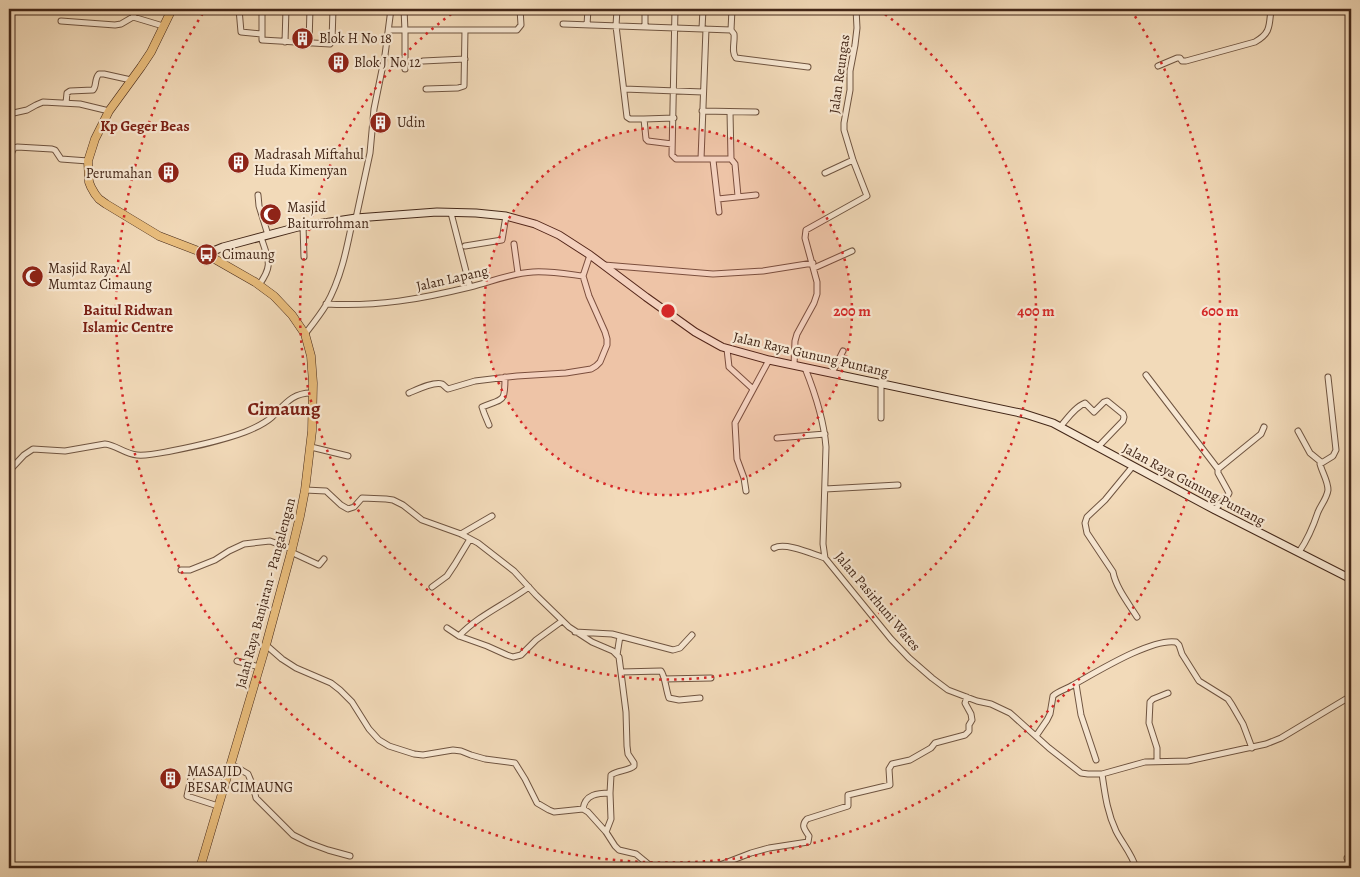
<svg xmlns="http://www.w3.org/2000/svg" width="1360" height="877" font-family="Alegreya,serif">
<rect width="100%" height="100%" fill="#f2dab9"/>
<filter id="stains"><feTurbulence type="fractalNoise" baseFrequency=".004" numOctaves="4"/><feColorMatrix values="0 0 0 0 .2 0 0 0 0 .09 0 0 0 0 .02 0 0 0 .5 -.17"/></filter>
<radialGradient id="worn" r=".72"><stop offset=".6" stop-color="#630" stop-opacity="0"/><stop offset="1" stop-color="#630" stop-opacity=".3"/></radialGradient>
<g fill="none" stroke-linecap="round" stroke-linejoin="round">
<defs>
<path id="street" d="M239 9 241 32 261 34
M262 9V40L330 44 332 41 333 9
M404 9 405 31V69
M434 9V10
M617 9 616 26 627 117 630 119H644L646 139 648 141 672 144
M675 9 672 155 676 159H731L730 112
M732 9 731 30 734 34C735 42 731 52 736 58L808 67
M133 17 136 9
M61 21 115 25 121 24 133 17 163 26
M563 24 731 30
M587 25 588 9
M645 27V9
M702 29 703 9
M389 30H517L521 25 520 9
M285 42 286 9
M309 43 310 9
M423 61 465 59
M1158 66 1177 58H1180L1182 61H1186L1255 42C1271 33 1269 26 1271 9
M426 89 458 88 464 86 465 30
M624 89 703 92
M66 103 67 93 70 91 93 90C97 86 94 79 99 74H104L131 80
M702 111 756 112
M9 114 27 110 36 105 43 102 80 104 109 111
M644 119 674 118
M12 152 14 148 17 147 52 149 55 150 61 159 88 161
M701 159 706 29
M731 159 735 164 738 196
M713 160 719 212
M825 173 853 160
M258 195 259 206 268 235
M718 199 756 195
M451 213 470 287
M356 218 370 153 374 109 385 55 391 9
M303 226 304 257
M514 244 518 273
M465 246 502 240 506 216
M604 265 713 274 763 271 813 263
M814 268 852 251
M259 285C274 264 268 260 261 237
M326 304C377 307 421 299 470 287 491 282 511 273 533 272 550 271 567 274 583 276
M305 334C312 325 320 315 326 305 341 279 347 248 353 218
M727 349 729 367 753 389
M794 365 795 341 797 334 814 303 817 294V282L805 238 806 230 867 196 853 160 844 130V123L850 90V71L855 45 857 28 856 9
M805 368C815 393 824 420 826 447L823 544 825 558 891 639 909 658 932 678 948 690 977 701 991 704 1010 713 1049 748 1081 773 1088 774H1102L1145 762 1188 761 1266 744 1281 738 1351 696
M832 373 843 351
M1146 375 1218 469
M881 383V418
M409 393C416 390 434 381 442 384 444 385 446 388 448 389L475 381 517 376 566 373 591 369 596 366 600 362 607 345V339L605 332 589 296 583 276 590 255
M489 425 484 413 482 407C504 398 505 403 505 377
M1060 427C1067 419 1075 407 1085 403L1094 412 1104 402 1107 401 1123 414 1124 417 1123 421 1098 447
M1298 431 1310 453 1321 462
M777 438 825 434
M311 447 348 456
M1133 466 1105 500 1087 517 1085 523 1087 533 1113 572C1116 588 1129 604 1137 617
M9 471 24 455 33 449 65 451 105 444C116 445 125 454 137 455 148 456 160 453 171 451 196 446 221 441 245 432 255 428 264 424 272 417 285 404 293 392 313 393
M825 489 898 485
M305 490 326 491 341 505 348 509 354 507 362 498 386 499 393 500 403 505 422 520 461 534 478 543 514 571 536 595 569 627 592 642 613 651 619 657 626 712 627 746 628 754 634 763V766C629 771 618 770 611 775L610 793C598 793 585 794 583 809
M746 491 744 478 737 459 735 423 769 360
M1215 510C1219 503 1226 500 1229 493L1218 473V469L1261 434 1264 427
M461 534 492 516
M774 548C786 542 812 554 825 558
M291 552 319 565 324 559
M1299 552C1308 539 1313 527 1318 512 1321 505 1327 498 1328 490 1328 481 1322 472 1320 464L1333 456 1336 450 1328 377
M181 570H190L215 560 229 551 244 544 270 541 292 549
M432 587 447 576 455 564 470 539
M447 628 459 636 487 646 507 655 513 657 521 655 536 640 562 621
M575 632 612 634 673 650 680 648 692 635
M459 636C479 615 506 604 529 587
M266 645 282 659 296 668 331 683 340 690 352 702 369 729 379 740 389 746 414 754 423 755 453 750 461 751 471 755 485 759 515 763 525 779 537 803 549 810 554 812 583 809 588 812 606 832 615 846 619 850 636 854 653 868
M617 655 620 636
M237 661 259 667
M621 672 661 671C665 676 666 690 669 698L679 700 700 698
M664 679 711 678
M1076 684 1081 715 1096 760
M1036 736 1047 720 1050 714 1053 696C1058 691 1067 689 1073 685 1095 673 1151 638 1176 642L1179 645 1182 654 1199 681 1228 699 1232 705 1243 724 1252 748
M1157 761V748L1149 723 1150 702 1153 699 1168 693
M231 764 248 774 253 786 256 798 293 835 309 843 328 850 350 856
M1102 774C1105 794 1107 812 1116 831 1122 843 1132 854 1136 868
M191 778 187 796 218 806
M606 832 611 819 610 793
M1347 858H1351
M712 868 751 853 769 848 808 842 809 836C804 829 801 825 807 819L848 806V795L890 785 889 769 892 764 910 760 931 748 935 743 965 735 969 731V725L972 720 971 714 965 703 967 697"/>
<path id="secondary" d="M206 254 223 247 298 227 356 218 437 212 476 213 506 216 535 224 559 235 590 255 646 297 695 332 722 347 769 360 1025 414 1053 423 1215 510 1351 579"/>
<path id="primary" d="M172 9 151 52 141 67 109 111 95 139 88 161 89 182 91 187 95 194 99 199 106 204 159 236 206 254 255 282 274 296 292 315 305 334 311 356 313 383 312 431 305 490 300 516 292 549 266 645 200 868"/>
</defs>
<use href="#street" stroke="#6f5440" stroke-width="7"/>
<use href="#secondary" stroke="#432718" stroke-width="9"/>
<use href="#primary" stroke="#432718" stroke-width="9"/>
<use href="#street" stroke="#f7e7d2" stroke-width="5"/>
<use href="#secondary" stroke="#f7e7d2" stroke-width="7"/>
<use href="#primary" stroke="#e9bd7c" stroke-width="8"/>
</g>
<circle cx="668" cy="311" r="184" fill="#d62828" fill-opacity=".12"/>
<g fill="none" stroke="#d62828" stroke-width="2.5" stroke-dasharray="2.5 5">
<circle cx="668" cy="311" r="184"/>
<path d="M879 10A368 368 0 1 1 457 10"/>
<path d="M1131 10A552 552 0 1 1 205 10"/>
</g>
<defs>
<symbol id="building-disc" viewBox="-11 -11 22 22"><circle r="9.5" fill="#8f2418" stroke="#f7e7d2"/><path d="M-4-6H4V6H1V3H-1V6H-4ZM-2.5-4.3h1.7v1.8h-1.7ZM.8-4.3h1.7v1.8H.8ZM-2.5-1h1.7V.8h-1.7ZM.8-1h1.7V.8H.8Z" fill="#fff"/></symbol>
<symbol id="mosque-disc" viewBox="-11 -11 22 22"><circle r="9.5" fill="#8f2418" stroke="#f7e7d2"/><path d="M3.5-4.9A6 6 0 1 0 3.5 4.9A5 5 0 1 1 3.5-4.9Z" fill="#fff"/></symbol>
<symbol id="bus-disc" viewBox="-11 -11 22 22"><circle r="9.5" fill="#8f2418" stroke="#f7e7d2"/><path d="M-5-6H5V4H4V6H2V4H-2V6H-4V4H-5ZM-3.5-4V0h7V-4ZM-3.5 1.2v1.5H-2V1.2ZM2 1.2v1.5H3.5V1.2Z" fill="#fff"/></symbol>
</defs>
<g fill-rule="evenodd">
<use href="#building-disc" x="290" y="26" width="25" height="25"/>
<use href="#building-disc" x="326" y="50" width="25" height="25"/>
<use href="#building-disc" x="368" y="110" width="25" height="25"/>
<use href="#building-disc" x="226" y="150" width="25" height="25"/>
<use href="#building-disc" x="156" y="160" width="25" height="25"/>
<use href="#mosque-disc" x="258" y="202" width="25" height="25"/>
<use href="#bus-disc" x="194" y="242" width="25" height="25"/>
<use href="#mosque-disc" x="20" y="264" width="25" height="25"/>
<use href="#building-disc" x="158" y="766" width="25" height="25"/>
</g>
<g text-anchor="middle" stroke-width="4.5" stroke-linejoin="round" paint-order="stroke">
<g font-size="14" fill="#432718" stroke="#f7e7d2" text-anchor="start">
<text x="319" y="43">Blok H No 18</text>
<text x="354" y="67">Blok J No 12</text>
<text x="397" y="127">Udin</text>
<text x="254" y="159">Madrasah Miftahul<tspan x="254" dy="16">Huda Kimenyan</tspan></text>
<text x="152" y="178" text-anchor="end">Perumahan</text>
<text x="287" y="212">Masjid<tspan x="287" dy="16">Baiturrohman</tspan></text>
<text x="222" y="259">Cimaung</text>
<text x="48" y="273">Masjid Raya Al<tspan x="48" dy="16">Mumtaz Cimaung</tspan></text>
<text x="187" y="776">MASAJID<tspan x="187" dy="16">BESAR CIMAUNG</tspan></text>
</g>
<g font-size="14" fill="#432718" stroke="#f7e7d2">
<text transform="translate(839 74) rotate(-82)" y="5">Jalan Reungas</text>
<text transform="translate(452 278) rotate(-13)" y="5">Jalan Lapang</text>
<text transform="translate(811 354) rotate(13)" y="5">Jalan Raya Gunung Puntang</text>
<text transform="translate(1194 484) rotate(28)" y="5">Jalan Raya Gunung Puntang</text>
<text transform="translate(265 593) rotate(-75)" y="5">Jalan Raya Banjaran - Pangalengan</text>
<text transform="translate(878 601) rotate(50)" y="5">Jalan Pasirhuni Wates</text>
</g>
<g font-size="15" font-weight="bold" fill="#7a1f14" stroke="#f7e7d2">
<text x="145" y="131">Kp Geger Beas</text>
<text x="128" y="315">Baitul Ridwan<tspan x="128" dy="17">Islamic Centre</tspan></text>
</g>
<g font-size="19" font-weight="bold" fill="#7a1f14" stroke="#f7e7d2">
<text x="284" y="415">Cimaung</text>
</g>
</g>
<circle cx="668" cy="311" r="8" fill="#d62828" stroke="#f7e7d2" stroke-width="2.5"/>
<g font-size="15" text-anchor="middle" font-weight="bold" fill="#d62828" stroke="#f7e7d2" stroke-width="4.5" stroke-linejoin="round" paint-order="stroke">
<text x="852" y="316">200 m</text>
<text x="1036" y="316">400 m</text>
<text x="1220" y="316">600 m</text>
</g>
<rect width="1360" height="877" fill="none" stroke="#f2dab9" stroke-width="30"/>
<rect x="10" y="10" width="1340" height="857" fill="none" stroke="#432718" stroke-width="2.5"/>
<rect x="15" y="15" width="1330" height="847" fill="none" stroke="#432718"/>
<rect width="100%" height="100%" filter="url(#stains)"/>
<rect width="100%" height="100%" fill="url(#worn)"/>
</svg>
